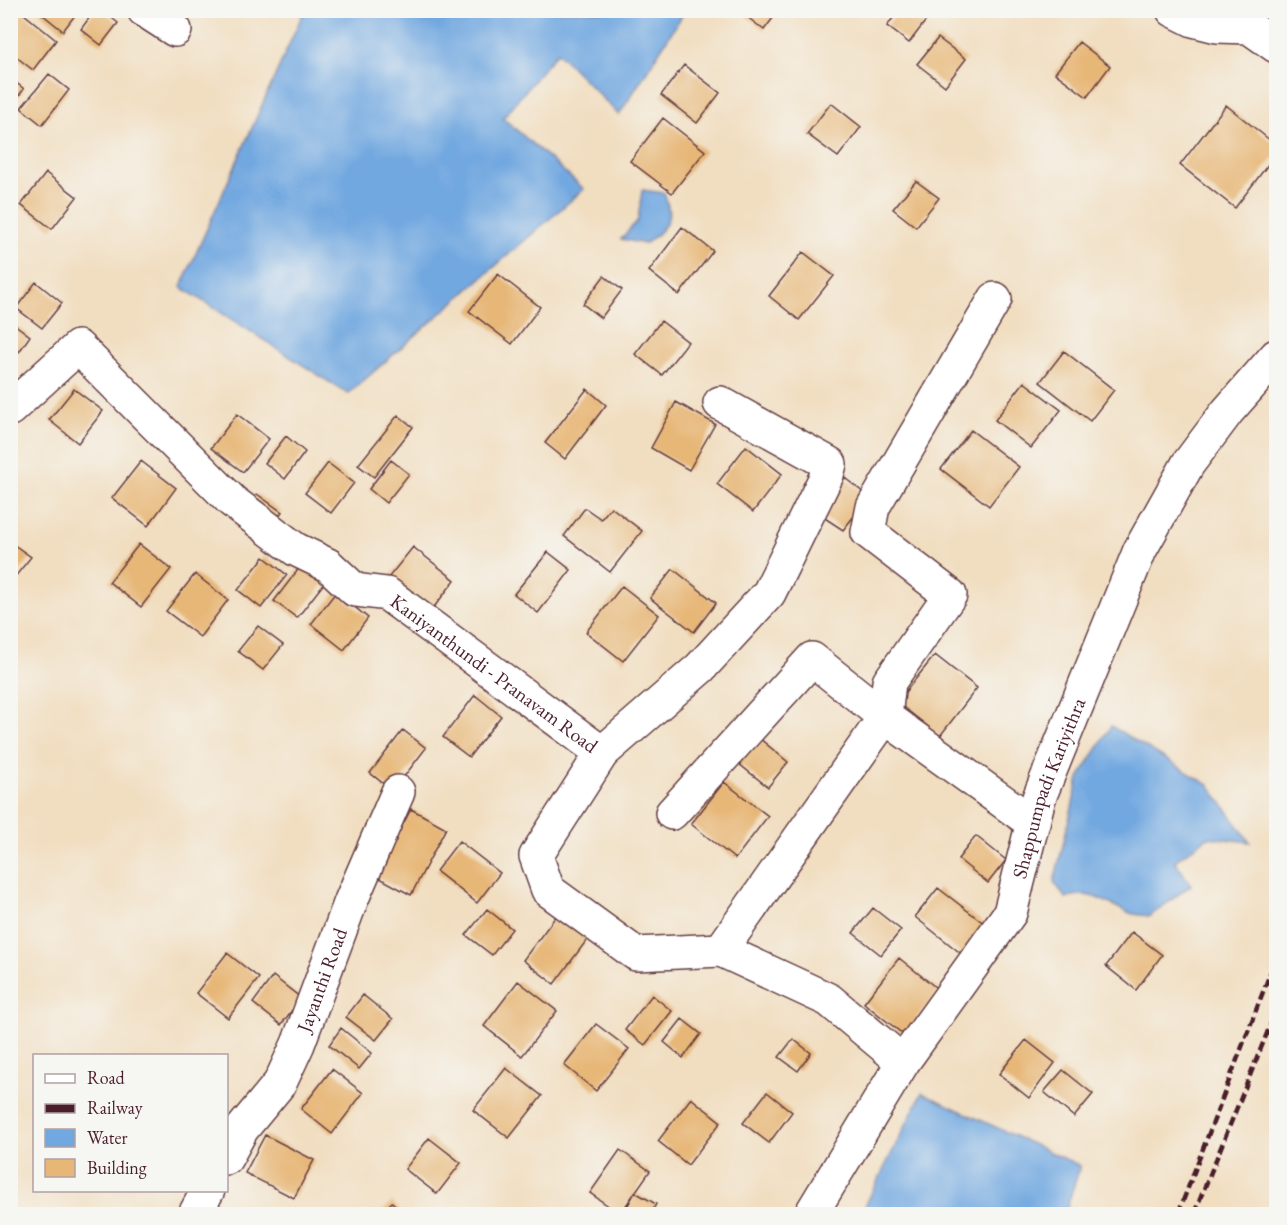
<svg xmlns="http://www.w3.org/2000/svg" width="1287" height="1225" font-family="'EB Garamond',serif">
<rect width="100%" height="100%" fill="#f6f6f2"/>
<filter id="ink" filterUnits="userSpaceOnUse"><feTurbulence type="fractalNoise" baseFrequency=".0167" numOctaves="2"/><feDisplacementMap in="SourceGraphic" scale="12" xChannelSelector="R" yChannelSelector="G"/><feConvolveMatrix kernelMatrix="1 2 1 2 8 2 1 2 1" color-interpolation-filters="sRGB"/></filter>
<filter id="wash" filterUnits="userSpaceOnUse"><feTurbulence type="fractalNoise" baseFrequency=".008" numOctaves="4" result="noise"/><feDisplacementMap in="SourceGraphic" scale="24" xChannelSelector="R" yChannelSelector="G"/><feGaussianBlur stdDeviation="1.35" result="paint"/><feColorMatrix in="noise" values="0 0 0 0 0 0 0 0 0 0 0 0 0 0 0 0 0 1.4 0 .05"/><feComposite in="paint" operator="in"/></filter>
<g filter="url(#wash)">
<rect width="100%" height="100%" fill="#f1dec1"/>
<path fill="#72a8e0" stroke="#5e6486" stroke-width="1.5" d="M304 11H685L619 115 557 52 503 118 584 189 348 394 181 287Z
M642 190 664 193C675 221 666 227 645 244L621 239 638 220Z
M1111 726 1209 785 1250 842 1208 837 1175 861 1191 885 1150 916C1144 915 1136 915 1130 913 1108 905 1091 888 1066 898L1054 882 1079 778Z
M922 1093 1080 1166 1065 1214H861Z"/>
<g id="blocks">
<path fill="#e7b778" d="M10 10H19L56 40 33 70 10 52Z
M37 10H79L63 31Z
M95 10H102L118 23 101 45 81 29Z
M751 10H779L764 30 746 16Z
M899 10H934L909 43 887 26Z
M938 38 966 59 945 86 917 64Z
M1079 42 1110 66 1087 97 1055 73Z
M684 65 720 93 697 123 661 95Z
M49 74 69 90 42 125 21 108Z
M10 78 24 89 10 107Z
M831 103 861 127 838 157 807 134Z
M1226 105 1276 145V154L1235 208 1180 165Z
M663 118 705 151 672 193 630 161Z
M46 173 77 197 52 229 21 205Z
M916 181 939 198 916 227 893 209Z
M682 227 713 251 679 295 649 271Z
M803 252 834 276 799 320 769 296Z
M498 274 540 307 512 344 469 311Z
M604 276 622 290 601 318 583 304Z
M36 282 62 303 42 328 16 308Z
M10 321 30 336 19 352 10 346Z
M661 321 688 342 662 375 635 354Z
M1064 351 1114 390 1090 421 1040 382Z
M1024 382 1061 410 1031 448 995 420Z
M74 389 103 411 78 443 49 420Z
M587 389 606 405 565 459 545 443Z
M676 402 715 424 689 470 651 448Z
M237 414 269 439 243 472 211 448Z
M398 415 413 427 374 477 358 465Z
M971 430 1019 467 989 506 941 469Z
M286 436 305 452 285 479 265 463Z
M746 446 782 474 753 512 717 484Z
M391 460 409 474 386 503 369 489Z
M141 461 176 488 148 526 112 498Z
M328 463 354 483 331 513 305 493Z
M841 475 869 497 843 530 817 513Z
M257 494 282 512 273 523 249 505Z
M611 507 642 531 610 572 564 536 585 508 601 519Z
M10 542 31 557 10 583Z
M139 544 171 569 141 607 109 582Z
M413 547 455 580 431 611 388 578Z
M548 552 571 570 538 613 514 594Z
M264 557 287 575 261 608 238 590Z
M306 559 329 577 297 618 274 601Z
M673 569 716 603 694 632 650 598Z
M195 574 228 600 200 637 166 611Z
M622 586 659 615 623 661 586 632Z
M336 592 368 618 344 650 311 624Z
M258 626 283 645 263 670 238 651Z
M935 655 977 688 940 736 897 702Z
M475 695 501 716 469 757 443 737Z
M403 730 426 748 393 791 370 773Z
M754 734 788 762 768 787 734 760Z
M724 782 768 816 735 859 691 824Z
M411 809 446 828 411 895 376 876Z
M976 836 1006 860 988 883 958 859Z
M459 841 500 873 477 903 436 871Z
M938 888 986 925 963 955 915 917Z
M873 908 901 930 881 955 853 933Z
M487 909 512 929 492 955 466 935Z
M559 912 590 936 554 984 523 960Z
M1132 932 1162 955 1136 990 1106 966Z
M227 953 259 978 228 1018 196 993Z
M899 958 939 990 904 1035 864 1003Z
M273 976 301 998 281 1025 253 1003Z
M518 981 557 1011 522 1056 484 1026Z
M363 995 393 1019 376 1040 346 1017Z
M652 995 672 1011 645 1045 625 1030Z
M682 1019 701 1034 683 1058 664 1042Z
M596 1024 629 1049 596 1091 564 1065Z
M341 1028 372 1053 359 1069 329 1045Z
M793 1039 811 1053 798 1071 779 1057Z
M1026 1040 1055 1063 1029 1098 999 1074Z
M506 1068 542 1096 509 1138 473 1110Z
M332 1069 363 1093 332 1134 301 1109Z
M1063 1070 1093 1094 1074 1117 1044 1092Z
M767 1092 792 1112 769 1143 743 1123Z
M691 1098 721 1122 688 1165 658 1141Z
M265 1135 314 1160 294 1198 245 1173Z
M429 1138 461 1163 437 1194 405 1169Z
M620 1150 650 1171 620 1214 590 1193Z
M635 1192 656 1204 651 1214H630L625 1211Z
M392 1202 404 1214H379Z"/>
</g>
</g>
<g filter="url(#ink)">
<use href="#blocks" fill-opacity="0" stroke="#633c42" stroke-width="1.5"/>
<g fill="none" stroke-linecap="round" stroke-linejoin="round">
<defs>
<g id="minor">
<path d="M144 10 175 30"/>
<path d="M1173 10 1193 20 1217 26 1249 27 1276 46"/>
<path d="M995 299 873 507 868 532 950 595 889 682 885 717 1033 823"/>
<path id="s1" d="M10 409 78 347 232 501 295 549 328 565 355 590 387 594 602 753 536 856 548 890 636 954 721 950 829 1000 903 1062"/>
<path d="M602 753 700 668 769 593 827 475 830 464 720 403"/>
<path d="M672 813 812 659 885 717 721 950"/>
<path id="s2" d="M226 1158 242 1129 280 1083 298 1044 351 901 398 792"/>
<path d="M195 1214 208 1190"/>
<path id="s3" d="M811 1214 903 1062 1010 913 1039 798 1140 550 1188 464 1227 412 1276 356"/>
</g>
</defs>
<use href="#minor" stroke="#633c42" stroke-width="36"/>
<use href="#minor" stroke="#fff" stroke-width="33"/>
<path stroke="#4a1f2b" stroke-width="4.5" stroke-dasharray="9 4.5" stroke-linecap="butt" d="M1178 1214 1276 958
M1194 1214 1276 1011"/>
</g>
</g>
<g text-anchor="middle" stroke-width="4.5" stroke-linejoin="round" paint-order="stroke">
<g font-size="20" fill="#4a1f2b" stroke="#f6f6f2">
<text dy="7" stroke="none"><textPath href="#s1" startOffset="628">Kaniyanthundi - Pranavam Road</textPath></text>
<text dy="7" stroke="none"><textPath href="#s3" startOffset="492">Shappumpadi Kariyithra</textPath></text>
<text dy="7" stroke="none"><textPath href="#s2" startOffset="204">Jayanthi Road</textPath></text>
</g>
</g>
<rect width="1287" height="1225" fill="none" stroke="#f6f6f2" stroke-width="36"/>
<rect x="33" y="1054" width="195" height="138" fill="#f6f6f2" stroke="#b1a0a2" stroke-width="1.5"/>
<rect x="45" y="1074" width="30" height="9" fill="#ffffff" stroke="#b1a0a2" stroke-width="1.5"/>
<text x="87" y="1084" font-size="18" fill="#4a1f2b">Road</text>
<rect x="45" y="1104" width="30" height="9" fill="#4a1f2b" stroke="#b1a0a2" stroke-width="1.5"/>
<text x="87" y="1114" font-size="18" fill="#4a1f2b">Railway</text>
<rect x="45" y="1129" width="30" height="18" fill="#72a8e0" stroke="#b1a0a2" stroke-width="1.5"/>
<text x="87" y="1144" font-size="18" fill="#4a1f2b">Water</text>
<rect x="45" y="1159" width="30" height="18" fill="#e7b778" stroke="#b1a0a2" stroke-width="1.5"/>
<text x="87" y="1174" font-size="18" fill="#4a1f2b">Building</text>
</svg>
